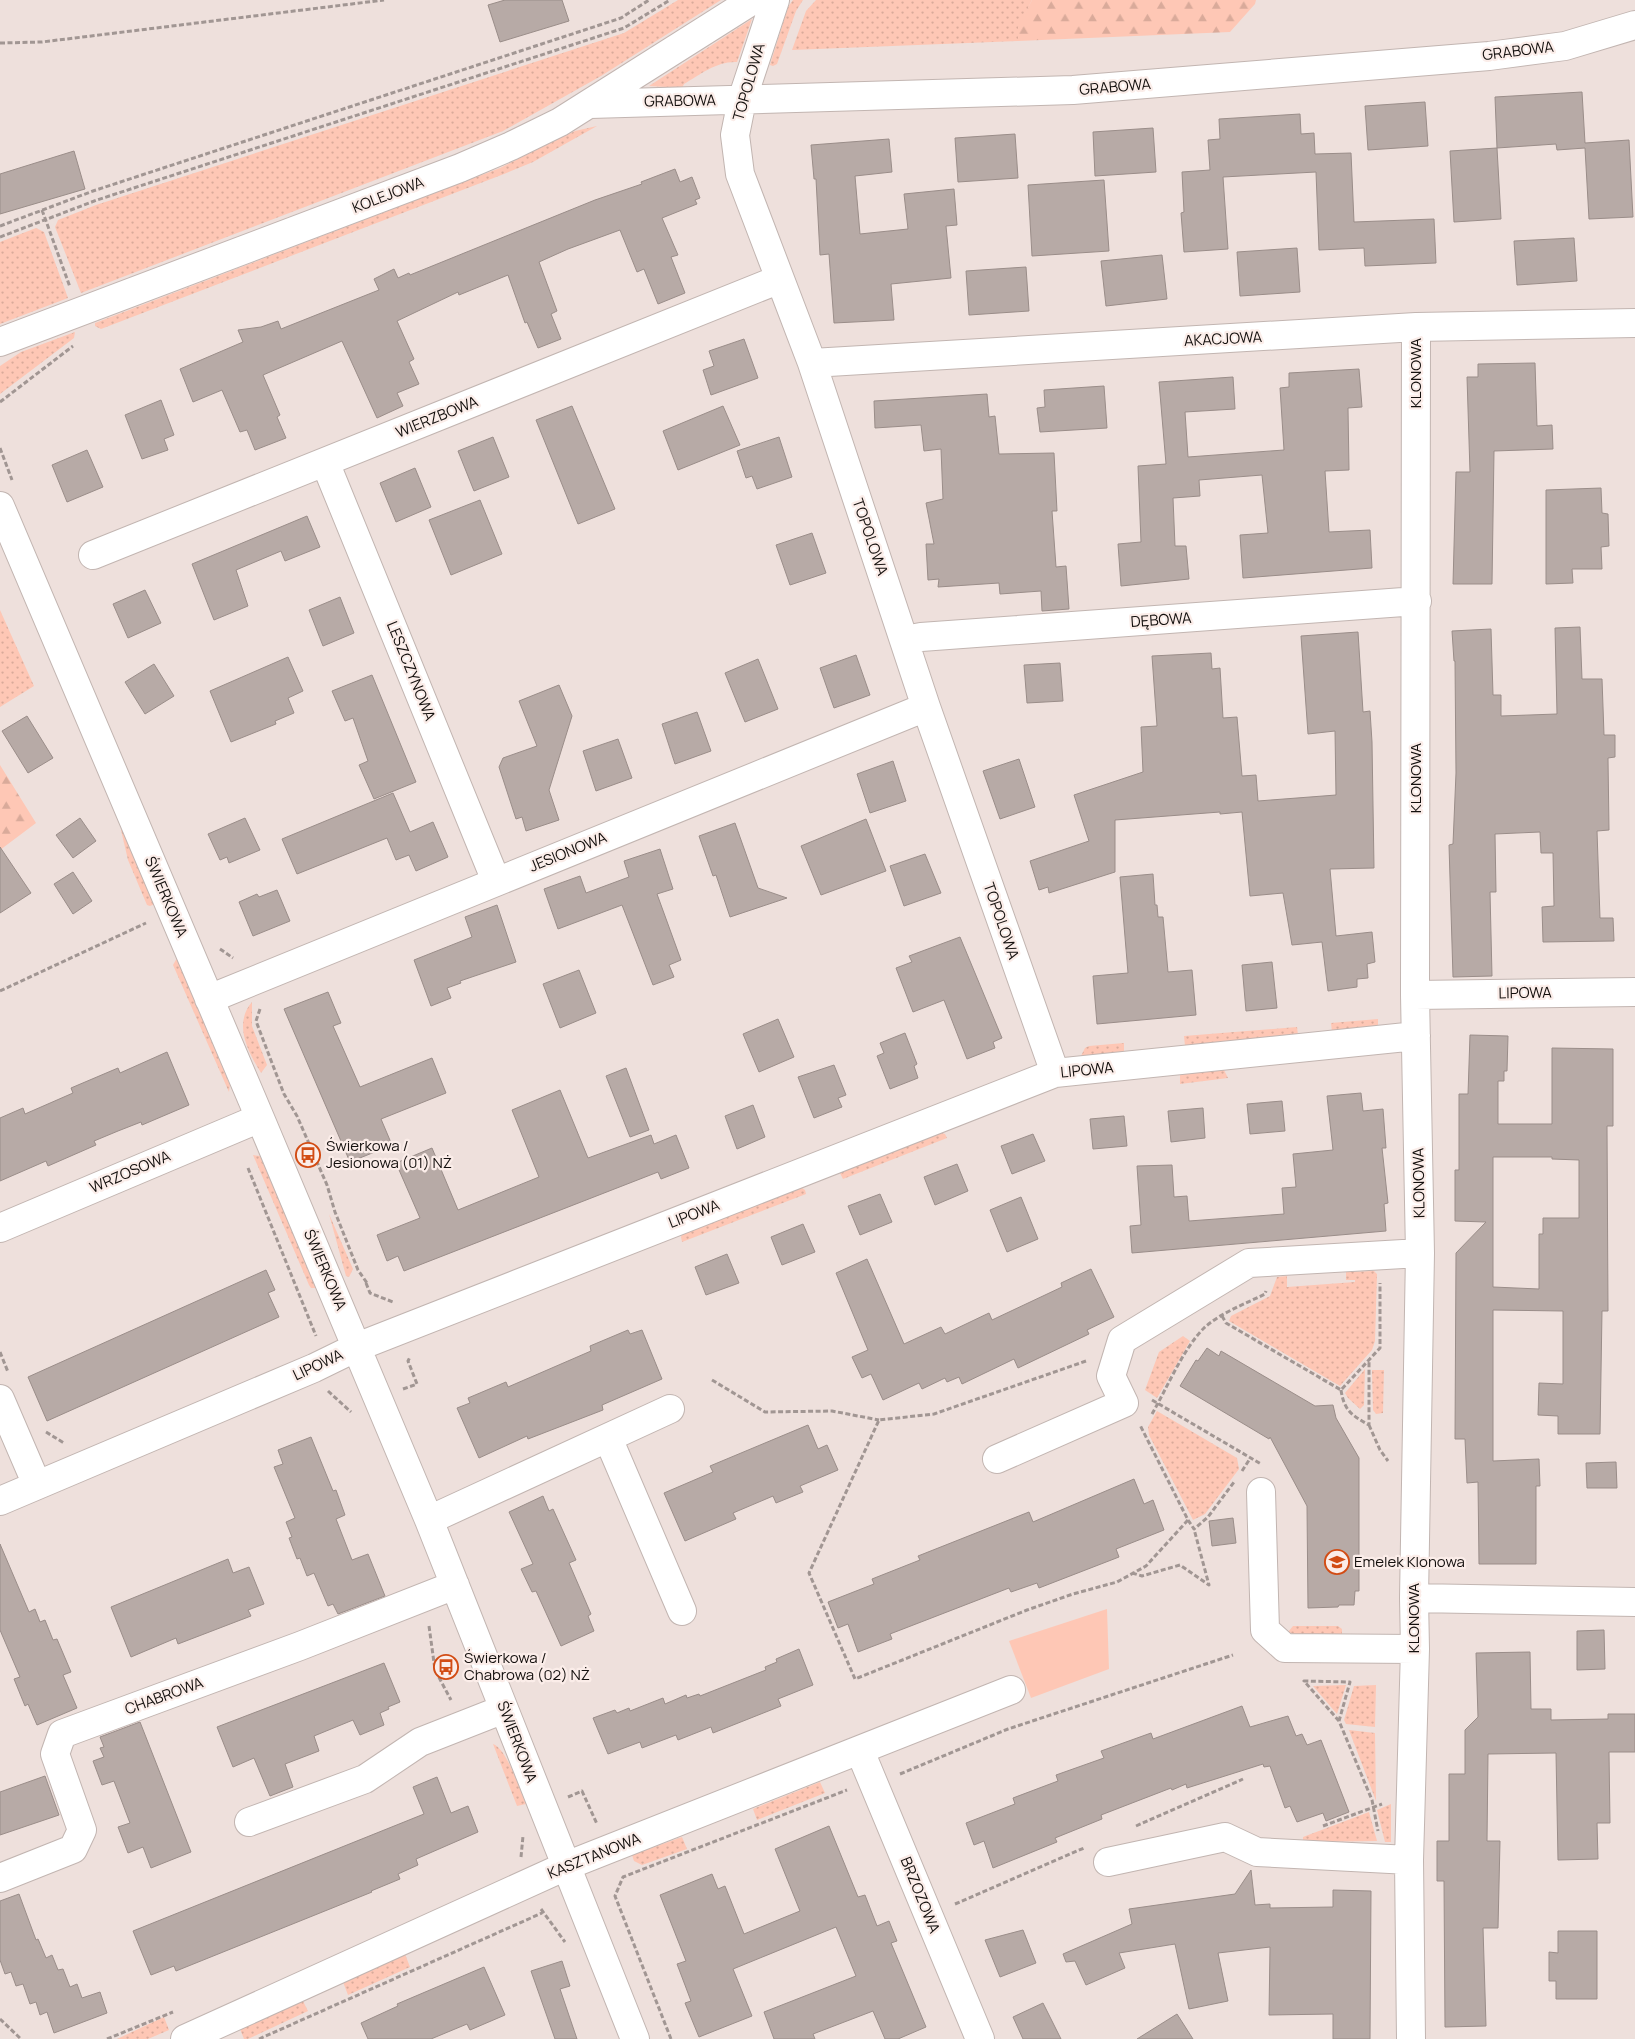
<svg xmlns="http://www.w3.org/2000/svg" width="1635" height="2039" font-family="Manrope,sans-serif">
<defs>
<pattern id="grass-dots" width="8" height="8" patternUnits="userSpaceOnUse" patternTransform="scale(1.25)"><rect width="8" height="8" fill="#fec7b5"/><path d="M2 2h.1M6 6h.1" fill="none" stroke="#d9aa9a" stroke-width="1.8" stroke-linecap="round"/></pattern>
<pattern id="forest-firs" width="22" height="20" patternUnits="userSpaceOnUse" patternTransform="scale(1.25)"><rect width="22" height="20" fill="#fec7b5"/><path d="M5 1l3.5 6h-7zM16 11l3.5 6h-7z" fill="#d9aa9a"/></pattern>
</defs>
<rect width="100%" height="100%" fill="#eee0dc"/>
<path fill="url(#grass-dots)" d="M678 0H721L601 76 503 131 81 293 55 227 58 220 96 205 624 33Z
M793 0H803L796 11 777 64 773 66 770 65 788 7Z
M816 0H1032L1019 27 1018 41 792 50 806 11Z
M752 19 737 62C717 61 701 74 684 84L682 88 649 86Z
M597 126 533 162 504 174 101 329 95 326V323L500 168 575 131Z
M36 228 44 232 68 298 0 324V242Z
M75 332 74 338 0 394V366L21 352Z
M0 610 34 686 0 707Z
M121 830H123L155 904 150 906 147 905 128 860Z
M177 958 230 1085 229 1092 173 965Z
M252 1002V1026L267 1065 261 1073C248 1052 233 1024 252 1002Z
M1378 1019V1028L1332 1032 1331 1023Z
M1297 1027 1298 1035 1185 1046 1184 1036Z
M1124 1043V1052L1081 1056 1085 1048 1089 1046Z
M1224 1070 1228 1078 1180 1084V1074Z
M939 1132 945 1134 947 1138 843 1179 840 1173 842 1168Z
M253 1155 260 1156 317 1288H311L309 1285Z
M799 1186 805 1190 806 1194 682 1242 681 1237 683 1231Z
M329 1214 353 1269 349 1277 346 1276Z
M1374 1271 1377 1274 1375 1341 1372 1350 1340 1386 1229 1321 1231 1316 1270 1296 1277 1277 1287 1276V1287L1355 1282V1280H1346V1272Z
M1183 1336 1190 1341 1157 1398 1145 1390 1159 1352Z
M1365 1369 1364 1405 1360 1409 1348 1398 1345 1393Z
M1372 1370H1384L1383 1413 1376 1414 1373 1410Z
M1157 1411 1237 1458 1239 1469 1205 1514 1193 1520 1149 1435 1148 1427Z
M1293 1626H1338L1342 1629V1636L1294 1634 1288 1632Z
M1346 1685 1337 1714 1313 1686Z
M1376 1685 1375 1727 1346 1724 1344 1720 1354 1686Z
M1349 1730 1375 1733 1376 1801Z
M493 1744C507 1749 520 1790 526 1804L517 1806Z
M820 1782 825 1793 757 1820 753 1809Z
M1391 1804V1842H1385L1377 1810Z
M1369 1812 1377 1841 1303 1842V1837Z
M682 1837 687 1849 642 1865 634 1861 632 1855Z
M405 1954 410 1967 348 1995 343 1982Z
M303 2001 308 2011 248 2039H244L240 2029Z
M164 2017 169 2030 148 2039H117Z"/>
<path fill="url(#forest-firs)" d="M1032 0H1256L1255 4 1230 32 1018 41V27Z
M0 765 36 823 0 850Z"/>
<path fill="#fec7b5" d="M1107 1609 1109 1669 1031 1698 1009 1641Z"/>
<path fill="#b7aaa6" stroke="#9a8d89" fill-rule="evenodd" d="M505 0H562L569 21 500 42 488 5Z
M1582 92 1585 143 1629 140 1633 217 1589 219 1585 148 1557 150 1556 144 1497 148 1495 97Z
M1425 102 1428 146 1368 150 1365 106Z
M1300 114 1301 134 1314 133 1315 154 1351 153 1354 222 1434 219 1436 263 1365 266 1364 248 1319 250 1316 172 1223 177 1228 249 1184 252 1181 213 1184 212 1182 172 1210 170 1208 140 1220 139 1219 119Z
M1153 128 1156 172 1095 176 1093 132Z
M1015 134 1018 178 958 182 955 138Z
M889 139 892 172 855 176 860 234 908 229 904 194 954 189 957 225 946 226 951 278 891 284 894 320 834 323 829 254 820 255 816 179H814L811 145Z
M1497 148 1501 219 1454 222 1450 151Z
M74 151 85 189 0 214V174Z
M675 169 680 182 692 177 700 198 695 200 697 204 662 218 678 255 671 257 685 293 658 304 644 269 637 272 620 230 568 249 539 262 557 311 551 314 561 339 538 348 527 322 525 323 508 275 459 295 458 292 397 321 414 359 409 362 419 384 397 393 403 406 377 418 342 341 263 375 280 415 277 417 286 438 255 450 247 430 240 432 222 390 193 402 180 369 243 342 238 330 261 327 278 321 281 329 379 290 374 279 394 269 398 278 409 273 410 275 595 200 642 184 641 182Z
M1104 180 1109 251 1032 256 1028 185Z
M1574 238 1577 281 1517 285 1514 241Z
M1297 248 1300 292 1240 296 1237 252Z
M1162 255 1167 299 1106 306 1101 261Z
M1026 267 1029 311 969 315 966 271Z
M744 339 758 378 711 395 703 370 714 366 709 351Z
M1535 363 1537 426 1552 425 1553 449 1494 451 1492 584H1453L1456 472H1470L1467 377H1478V364Z
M1359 369 1362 407 1348 408 1349 470 1325 471 1329 532 1370 530 1372 568 1243 578 1240 535 1268 533 1262 475 1199 480 1200 496 1173 498 1175 546H1186L1189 579 1121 586 1118 544 1141 542 1138 466 1166 464 1159 382 1233 377 1235 409 1185 412 1188 457 1284 450 1280 388 1289 387V373Z
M1104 386 1107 428 1040 432 1037 408 1045 407 1044 390Z
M987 394 989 417 995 416 999 454 1054 453 1057 511H1052L1056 567 1066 566 1069 609 1042 611 1041 591 1000 594 999 583 938 587 939 579 928 580 926 544H934L926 503 943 499 941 449 924 451 921 425 875 428 874 401Z
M161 400 174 435 164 439 168 450 142 459 125 415Z
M572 406 615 509 578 524 536 420Z
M723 406 740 445 678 470 663 431Z
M493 437 509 477 474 491 458 451Z
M779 437 792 477 757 489 752 476 746 478 737 451Z
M87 450 103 487 67 502 52 465Z
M415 468 431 507 396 522 380 483Z
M1601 488 1602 513 1608 514 1609 546 1601 547 1602 569H1572L1573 583 1546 584V490Z
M480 500 502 554 451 575 429 520Z
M307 516 320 547 285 561 281 551 236 570 248 606 214 620 192 564Z
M812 533 826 573 790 585 776 545Z
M145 590 161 623 128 638 113 604Z
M340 597 354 633 323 646 309 610Z
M1580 627 1582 679H1602L1604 735H1615V757L1608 758 1609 830 1597 831 1600 918H1613L1614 941 1543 942 1542 907 1554 906 1553 853H1541L1540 832 1495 834 1496 892H1490L1492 976 1453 977 1449 845 1453 844 1456 773 1455 661H1454L1452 631 1491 629 1493 695H1501V716L1557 714 1555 628Z
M1358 632 1363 712 1370 711 1372 742 1374 868 1330 869 1336 936 1372 932 1375 962 1367 964 1368 978 1357 979V987L1328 991 1322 942 1292 945 1283 893 1250 896 1242 812 1220 814V812L1115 820V872L1049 893 1048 887 1039 890 1030 861 1089 841 1074 795 1143 772 1141 727 1157 726 1152 656 1211 653 1212 669 1220 668 1223 718 1237 717 1242 776 1256 775 1258 801 1336 795 1335 731 1308 734 1301 636Z
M856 655 870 695 834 708 820 668Z
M288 657 303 691 288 698 294 713 275 721 276 724 231 742 210 691Z
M758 659 778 709 745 722 725 673Z
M1060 663 1063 701 1027 703 1024 665Z
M154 664 174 696 145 714 125 682Z
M372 675 416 782 374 799 359 765 368 761 353 718 345 721 332 691Z
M559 685 572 716 549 790 559 820 526 831 522 817 516 819 499 767 503 758 537 746 519 701Z
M697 712 711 751 675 764 662 724Z
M27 716 53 758 28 773 2 731Z
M618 739 632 778 596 791 583 751Z
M1019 759 1035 807 1000 819 983 771Z
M893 761 906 801 870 813 857 774Z
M393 793 410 832 433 822 448 857 416 871 409 855 396 860 387 838 297 874 282 839Z
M80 818 96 841 73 858 56 835Z
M245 818 260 850 229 863 227 857 220 860 208 834Z
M866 819 886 871 821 895 801 846Z
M735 823 758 888 787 898 730 917 716 875 713 876 699 836Z
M0 847 31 893 0 913Z
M660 849 673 889 657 894 681 960 669 965 674 977 653 985 622 905 558 929 544 889 580 876 586 893 629 877 624 861Z
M925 854 941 893 904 906 890 866Z
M73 872 92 901 73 914 54 884Z
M1153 874 1155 905H1157L1158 917H1163L1168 972 1192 970 1196 1015 1097 1024 1093 976 1128 973 1120 877Z
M277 890 290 921 253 936 239 902 257 894 259 897Z
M497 905 516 962 460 981 461 983 447 988 451 998 431 1006 414 960 472 937 465 917Z
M960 937 1002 1038 993 1042 995 1048 967 1059 944 1000 913 1012 896 968 912 962 909 956Z
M1272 962 1277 1008 1246 1011 1242 965Z
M579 970 596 1013 560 1028 543 984Z
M328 992 341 1023 333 1026 360 1087 432 1058 446 1093 381 1119 392 1145 350 1162 284 1009Z
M778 1019 794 1057 759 1072 743 1034Z
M905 1033 917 1064 914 1066 918 1078 890 1089 877 1056 884 1053 880 1043Z
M1470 1035 1508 1036 1507 1071H1504V1081H1498V1124H1552V1048L1613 1049V1126H1607L1608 1311H1602L1600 1434H1558V1416L1538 1415 1539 1383 1563 1384V1311L1493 1310V1461L1539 1459 1540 1486H1536V1564H1479L1478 1482 1467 1483 1465 1439H1455L1456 1253 1486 1222 1455 1221V1170H1459V1094H1468ZM1493 1157H1552V1159L1579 1160V1218H1543V1234H1539V1289L1493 1287Z
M167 1052 189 1105 142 1125 141 1122 118 1131 94 1141 96 1145 48 1166 46 1161 0 1181V1118L23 1108 25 1114 73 1093 71 1088 118 1068 120 1073Z
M834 1065 846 1095 838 1098 842 1107 814 1118 798 1077Z
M626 1068 649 1130 630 1137 606 1076Z
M560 1090 588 1158 651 1135 654 1144 676 1135 689 1168 661 1179 658 1172 404 1271 398 1256 387 1261 377 1235 420 1218 396 1163 432 1148 458 1210 539 1177 512 1110Z
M1361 1093 1363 1111 1383 1109 1386 1148H1382L1388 1203 1384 1204 1386 1231 1132 1253 1130 1226 1141 1225 1137 1166 1172 1165 1174 1197 1187 1196 1189 1221 1284 1214 1282 1188 1296 1187 1293 1154 1333 1150 1327 1096Z
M1282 1101 1285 1131 1250 1134 1247 1104Z
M753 1105 765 1137 737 1149 725 1116Z
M1203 1108 1205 1138 1171 1142 1168 1111Z
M1124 1116 1127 1146 1093 1149 1090 1119Z
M1033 1134 1045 1161 1012 1174 1001 1146Z
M957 1164 968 1191 935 1205 924 1177Z
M880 1194 892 1222 860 1235 848 1206Z
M1021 1197 1038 1239 1007 1252 990 1210Z
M803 1224 815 1252 782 1265 771 1237Z
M727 1254 739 1283 706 1295 695 1267Z
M867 1259 904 1344 941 1327 945 1334 989 1313 992 1320 1062 1287 1061 1283 1091 1269 1114 1317 1087 1330 1089 1334 1018 1368 1014 1359 962 1384 959 1377 947 1382 945 1378 922 1389 919 1383 883 1400 871 1374 862 1378 852 1357 868 1350 836 1273Z
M266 1270 275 1290 268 1293 279 1317 47 1421 28 1377Z
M628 1330 630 1334 642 1330 662 1379 602 1405 603 1410 528 1439 527 1436 479 1458 457 1408 470 1403 468 1398 506 1382 508 1387 591 1351 590 1346Z
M1207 1348 1219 1356 1221 1351 1315 1406 1333 1405 1336 1418 1359 1458V1591H1355L1354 1605H1339L1338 1607 1308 1608 1307 1506 1270 1437 1269 1439 1180 1386 1196 1360 1198 1361Z
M808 1425 818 1449 827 1445 838 1470 800 1486 803 1492 776 1503 773 1496 733 1513 736 1519 685 1541 664 1493 713 1472 710 1466Z
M311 1437 333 1491 336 1490 345 1515 336 1519 352 1560 368 1554 385 1596 338 1614 333 1604 328 1606 314 1573 307 1576 300 1558 297 1559 289 1538 292 1537 286 1522 295 1518 274 1467 283 1464 278 1450Z
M1616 1462 1617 1488H1587L1586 1463Z
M1134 1479 1144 1504 1153 1500 1164 1530 1116 1549 1119 1557 1039 1588 1037 1583 1011 1592 1009 1588 890 1634 892 1639 858 1652 848 1624 838 1628 828 1602 874 1584 872 1579 920 1560 918 1556 1029 1512 1033 1522Z
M543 1496 549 1511 553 1509 576 1560 569 1563 591 1614 588 1616 594 1631 561 1646 536 1591 532 1592 521 1569 533 1564 509 1512Z
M1233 1518 1236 1543 1212 1546 1209 1521Z
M0 1544 29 1612 35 1609 40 1622 45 1620 53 1640 57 1639 71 1672 63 1675 77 1708 37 1725 28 1704 25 1706 14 1679 20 1677 0 1630Z
M228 1559 233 1573 249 1567 264 1604 248 1610 251 1616 178 1644 176 1638 131 1657 111 1607Z
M1604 1630 1605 1669 1577 1670V1631Z
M799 1649 813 1685 778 1699 781 1706 713 1733 711 1727 678 1740 676 1735 642 1748 640 1742 608 1754 593 1718 615 1710 617 1713 629 1708 630 1711 663 1698 665 1704 686 1695 687 1698 699 1694 700 1696 766 1670 765 1667 777 1662 776 1659Z
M1530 1652 1531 1709H1551V1720L1608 1719V1714H1635V1752H1609L1610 1823H1597L1598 1859 1558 1860 1556 1753 1488 1754 1487 1841H1500L1498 1928H1483L1486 2026 1445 2027 1444 1881H1437V1841H1449V1774H1465V1730L1478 1717 1476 1653Z
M384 1663 400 1702 388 1707 389 1709 380 1713 384 1725 360 1735 353 1720 314 1736 319 1751 285 1764 293 1787 270 1796 254 1758 233 1767 217 1727Z
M1242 1706 1250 1727 1288 1716 1296 1736 1302 1734 1307 1745 1321 1740 1349 1812 1326 1821 1323 1813 1297 1822 1290 1806 1285 1808 1270 1766 1264 1767 1263 1764 1187 1788 1186 1784 1172 1790 1171 1788 1101 1815 1102 1819 1055 1838 1057 1842 993 1868 984 1841 974 1845 966 1823 1015 1804 1013 1798 1058 1781 1056 1775 1104 1758 1101 1751 1151 1733 1153 1739Z
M140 1722 191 1852 151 1868 143 1847 128 1853 118 1827 130 1823 114 1781 102 1785 93 1761 104 1757 100 1748 104 1747 100 1737Z
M45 1776 59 1815 0 1835V1792Z
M437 1777 451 1813 468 1806 478 1832 416 1859 418 1865 398 1874 400 1879 371 1891 372 1892 176 1971 174 1966 151 1975 133 1931 424 1814 413 1787Z
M829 1826 858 1897 865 1895 877 1926 889 1921 897 1941 891 1943 926 2027 898 2039H885L873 2011 813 2034 815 2039H774L764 2012 856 1976 836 1927 733 1969 752 2016 699 2037 685 2003 691 2001 677 1964 686 1961 660 1895 712 1874 718 1889 725 1886 744 1934 800 1911 775 1849Z
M1251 1870 1255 1905 1270 1904V1908L1333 1907V1890L1371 1891 1370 2039H1333V2014L1269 2015 1270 1947 1218 1953 1228 2001 1189 2009 1175 1944 1119 1953 1125 1968 1086 1985 1075 1961 1066 1962 1063 1954 1132 1924 1129 1909 1235 1894Z
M19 1894 36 1940 38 1939 46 1958 52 1955 58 1970 63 1969 70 1987 77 1984 82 1998 100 1992 107 2013 54 2033 47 2012 40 2015 36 2002 30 2004 23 1984 16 1986 11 1972 5 1974 0 1960V1901Z
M1023 1930 1036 1963 1000 1977 985 1940Z
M1558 1931H1597V1999H1556V1981H1549V1952L1558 1953Z
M562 1961 570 1986 560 1989 577 2039H555L531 1971Z
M484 1967 505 2015 470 2030 467 2024 431 2039H368L361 2023 398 2006 397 2004Z
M1043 2003 1061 2039H1023L1013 2017Z
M1177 2014 1193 2039H1137Z"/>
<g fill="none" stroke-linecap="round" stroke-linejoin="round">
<defs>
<path id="minor" d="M775 0 742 100 735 135 740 174 812 363 926 707 1055 1073
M590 104 1073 90 1489 56 1565 46 1635 25
M0 342 460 168 511 146 560 122 753 0
M812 363 1416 327 1635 323
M325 462 496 881
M0 506 260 1118 429 1520 635 2039
M93 555 780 279
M905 640 921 637 1417 601
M1415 995 1635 992
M209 999 926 707
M0 1228 260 1118
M0 1399 37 1485
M608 1438 682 1611
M997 1459 1124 1403 1111 1376 1122 1340 1249 1263 1420 1253
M1261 1492 1265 1630 1285 1648 1415 1649
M0 1501 314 1368 357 1347 1055 1073 1416 1036
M429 1520 670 1409
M1414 1598 1635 1602
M860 1751 980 2039
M249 1822 365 1779 420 1742 504 1709
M1108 1862 1225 1837 1257 1852 1409 1860
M0 1878 73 1849 82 1830 55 1754 62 1734 300 1646 455 1585
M185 2039 566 1866 1011 1690
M1411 2039 1409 1860 1415 1649 1414 1598 1420 1253 1415 995 1416 327"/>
</defs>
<use href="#minor" stroke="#c2b5b1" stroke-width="30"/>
<path stroke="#a19693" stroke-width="3" stroke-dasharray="5 2.5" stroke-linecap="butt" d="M0 43 42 42 384 0
M42 210 70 287
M0 226 93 191 621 18 649 0
M0 237 97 200 624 28 670 0
M0 402 73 346
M0 448 12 480
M220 949 233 958
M0 991 146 923
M260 1009 256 1021 272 1063 284 1094 297 1116 327 1185 335 1212 358 1270 367 1283
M248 1168 316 1336
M366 1283 370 1293 393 1302
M1222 1316 1226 1323 1341 1390 1380 1348V1283
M0 1352 8 1372
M1086 1361 934 1414 879 1420 809 1573 855 1679 1027 1610 1073 1594 1117 1582 1146 1566 1188 1520 1140 1425
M712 1380 765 1412 832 1411 879 1420
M403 1389 417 1384 408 1361 410 1357
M1341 1390C1344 1410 1351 1415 1369 1425V1361
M328 1391 351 1412
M1152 1400 1261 1464
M1152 1414C1167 1388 1183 1349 1204 1328 1220 1313 1245 1304 1265 1294L1266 1291
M1369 1425 1380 1450 1388 1461
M46 1432 64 1443
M1242 1471 1251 1457
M1188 1520 1194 1529 1208 1517 1234 1482
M1132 1573 1142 1576 1180 1565 1209 1585 1194 1529
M429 1626 435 1670 451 1700
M1339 1721 1304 1681 1350 1682 1339 1721 1372 1800 1378 1831
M900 1774 1008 1729 1233 1655
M568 1797 582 1791 597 1824
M1136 1826 1243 1779
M1323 1826 1382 1804
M521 1857 523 1836
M955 1904 1084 1848
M541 1909 565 1942
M0 2019 21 2039
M107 2039 173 2012
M259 2039 542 1913
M671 2039 615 1896 623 1877 847 1790"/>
<use href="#minor" stroke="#fff" stroke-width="28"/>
</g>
<defs>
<symbol id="bus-ring" viewBox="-11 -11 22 22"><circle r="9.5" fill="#fbede9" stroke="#d24c14" stroke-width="1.5"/><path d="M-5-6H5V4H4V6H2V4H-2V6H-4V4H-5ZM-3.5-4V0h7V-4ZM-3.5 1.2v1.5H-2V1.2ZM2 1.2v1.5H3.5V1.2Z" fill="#d24c14"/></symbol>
<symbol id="school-ring" viewBox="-11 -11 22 22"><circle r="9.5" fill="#fbede9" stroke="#d24c14" stroke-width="1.5"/><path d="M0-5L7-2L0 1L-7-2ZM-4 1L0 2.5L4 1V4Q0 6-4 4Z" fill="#d24c14"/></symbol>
</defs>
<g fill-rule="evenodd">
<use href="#bus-ring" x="294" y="1141" width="28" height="28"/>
<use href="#school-ring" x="1323" y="1548" width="28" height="28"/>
<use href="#bus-ring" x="432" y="1653" width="28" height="28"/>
</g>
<g text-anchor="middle" stroke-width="4.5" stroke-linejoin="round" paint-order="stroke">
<g font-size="15" fill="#130f0d" stroke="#fbede9">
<text transform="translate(1518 51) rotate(-7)" y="5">GRABOWA</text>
<text transform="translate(749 82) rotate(-74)" y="5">TOPOLOWA</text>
<text transform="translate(1115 87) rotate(-5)" y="5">GRABOWA</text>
<text transform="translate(680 101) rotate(-1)" y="5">GRABOWA</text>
<text transform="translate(388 195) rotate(-21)" y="5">KOLEJOWA</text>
<text transform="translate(1223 339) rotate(-3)" y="5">AKACJOWA</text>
<text transform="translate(1416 373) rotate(-90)" y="5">KLONOWA</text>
<text transform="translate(437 417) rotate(-22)" y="5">WIERZBOWA</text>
<text transform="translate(870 537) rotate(71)" y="5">TOPOLOWA</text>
<text transform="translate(1161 620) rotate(-4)" y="5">DĘBOWA</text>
<text transform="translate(411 671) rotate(68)" y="5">LESZCZYNOWA</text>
<text transform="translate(1416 778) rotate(-90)" y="5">KLONOWA</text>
<text transform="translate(568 852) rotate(-22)" y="5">JESIONOWA</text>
<text transform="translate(166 897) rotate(67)" y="5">ŚWIERKOWA</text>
<text transform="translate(1001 921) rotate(71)" y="5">TOPOLOWA</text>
<text transform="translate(1525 993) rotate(-1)" y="5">LIPOWA</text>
<text transform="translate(1087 1070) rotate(-6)" y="5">LIPOWA</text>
<text transform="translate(130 1172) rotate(-23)" y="5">WRZOSOWA</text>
<text transform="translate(1419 1183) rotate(-91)" y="5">KLONOWA</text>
<text transform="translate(694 1214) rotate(-21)" y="5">LIPOWA</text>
<text transform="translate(325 1270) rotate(67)" y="5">ŚWIERKOWA</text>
<text transform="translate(318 1365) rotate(-25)" y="5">LIPOWA</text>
<text transform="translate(1414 1618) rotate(-90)" y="5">KLONOWA</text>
<text transform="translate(164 1696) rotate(-20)" y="5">CHABROWA</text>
<text transform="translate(517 1742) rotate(69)" y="5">ŚWIERKOWA</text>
<text transform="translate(594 1856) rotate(-22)" y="5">KASZTANOWA</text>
<text transform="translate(920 1895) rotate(68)" y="5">BRZOZOWA</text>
</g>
<g font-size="15" fill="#130f0d" stroke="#fbede9" text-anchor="start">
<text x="326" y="1151">Świerkowa /<tspan x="326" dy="17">Jesionowa (01) NŻ</tspan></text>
<text x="1354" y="1567">Emelek Klonowa</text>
<text x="464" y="1663">Świerkowa /<tspan x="464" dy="17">Chabrowa (02) NŻ</tspan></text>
</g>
</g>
</svg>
